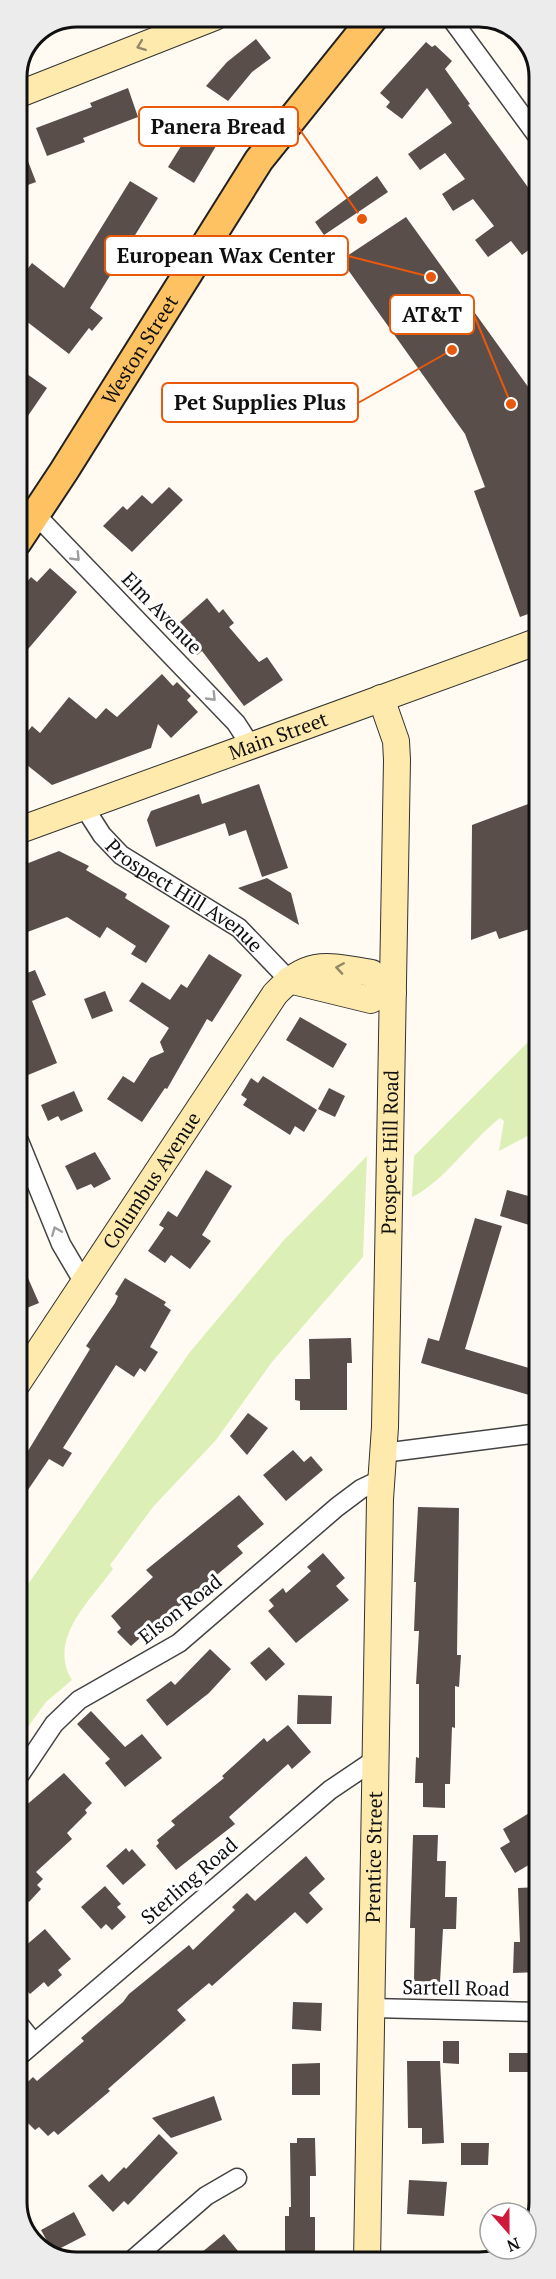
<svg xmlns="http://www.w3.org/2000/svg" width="556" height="2279" font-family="'PT Serif',serif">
<rect width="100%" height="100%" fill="#fffbf3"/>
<path fill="#dcefb7" d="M539 1031V1130L499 1151 504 1121 500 1118C470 1141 444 1182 412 1197L414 1156Z
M367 1156 363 1257 272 1362 216 1440 153 1507 110 1565 113 1569C90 1601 47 1639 72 1680L46 1702 17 1742V1600L190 1352 284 1240Z"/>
<path fill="#5a4e4b" d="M256 39 271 58 252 72 228 101 206 86 227 62Z
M426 42 432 47 435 45 452 61 445 69 470 104 468 105 538 201V243L522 255 511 241 488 257 475 240 494 226 473 199 453 211 442 194 465 179 445 153 420 170 408 154 452 123 427 88 402 119 386 107 390 102 380 93Z
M128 88 138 117 83 138 85 142 47 156 36 128 92 107 90 103Z
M191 130 216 146 194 183 168 167Z
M18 135 36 182 17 189V136Z
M377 176 388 192 324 235 315 222Z
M130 181 158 198 90 308 103 318 92 331 89 328 69 354 17 314V283L32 263 64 288Z
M406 217 539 402V610L520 617 474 491 485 487 465 434 341 260Z
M17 367 47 388 17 432Z
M169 487 183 500 132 552 103 526 123 506 127 510 142 495 152 504Z
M50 568 77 592 17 662V605L26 594 20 590 31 577 37 582Z
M207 598 219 613 223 609 234 623 229 627 259 662 267 657 283 680 244 706 202 651 197 655 184 640 191 634 180 622Z
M162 674 173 686 177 682 191 696 187 700 198 712 171 738 158 724 151 748 52 785 17 757V745L32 726 40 733 69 697 96 719 106 708 117 717Z
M259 784 288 868 262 877 246 830 229 836 225 823 156 847 147 820 151 811 199 794 202 804Z
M539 800V926L499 939 496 931 471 940 472 825Z
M59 851 89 866 86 870 127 894 125 898 170 926 146 963 131 954 136 946 107 927 100 938 67 917 17 936V861L26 864Z
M267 878 291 893 299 925 238 888Z
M209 954 242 975 212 1022 207 1019 167 1089 165 1088 142 1122 107 1099 123 1076 134 1083 150 1058 164 1052 160 1042 169 1028 129 1001 142 982 170 1000 181 984 187 988Z
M18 965 22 975 35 970 46 995 32 1001 57 1063 28 1075 23 1064 17 1066Z
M105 991 113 1011 92 1019 84 999Z
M300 1017 347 1044 333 1068 286 1040Z
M263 1076 317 1110 304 1132 295 1126 290 1135 243 1105 247 1099 241 1095 251 1078 258 1083Z
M329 1088 345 1096 335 1117 318 1109Z
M74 1091 83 1111 61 1121 58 1116 48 1121 41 1105Z
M95 1152 111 1179 94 1188 91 1184 77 1190 65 1166Z
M206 1170 232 1186 202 1235 211 1241 190 1269 171 1255 165 1263 148 1251 164 1228 159 1225 168 1211 177 1217Z
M507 1190 539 1199V1228L500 1216Z
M475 1218 502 1226 465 1349 539 1371V1398L421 1363 428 1338 439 1341Z
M17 1253 39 1303 17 1312Z
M125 1278 166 1302 164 1305 171 1310 150 1347 158 1352 145 1372 140 1368 134 1377 116 1365 63 1448 72 1453 63 1467 49 1459 17 1506V1469L90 1349 86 1346 115 1303 118 1296 115 1294Z
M351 1338 352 1363H347V1410H300V1401L295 1400V1379H310L309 1339Z
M248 1413 268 1428 247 1455 230 1436Z
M293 1450 304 1462 311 1456 323 1470 286 1501 263 1475Z
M239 1495 264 1524 237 1546 243 1553 153 1628 156 1632 145 1643 140 1638 131 1646 117 1632 121 1628 111 1616 153 1577 146 1570Z
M418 1507 459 1508 457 1655H461L459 1687 455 1686V1728L452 1727 450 1784H445V1808L423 1807V1783H415L416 1757 419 1758V1684H416L419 1631H414L416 1582H414Z
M323 1553 345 1578 336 1586 349 1600 296 1643 268 1611 274 1606 269 1600 283 1588 286 1593 311 1571 307 1567Z
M269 1647 285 1664 266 1681 250 1663Z
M210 1649 231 1669 209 1693 167 1726 146 1700 171 1681 175 1685Z
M298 1695 332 1696 331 1724H297Z
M91 1711 125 1747 142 1734 162 1758 125 1787 105 1763 110 1759 77 1724Z
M288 1725 311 1752 292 1769 288 1764 229 1817 235 1824 176 1870 156 1846 159 1843 157 1840 175 1825 171 1821 224 1778 222 1776 264 1738 267 1742Z
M64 1773 92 1803 85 1810 87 1813 67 1833 72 1839 36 1872 43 1879 37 1885 41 1889 29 1902 17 1890V1813Z
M539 1807V1859L515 1873 500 1848 510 1842 503 1829Z
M413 1835H438L437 1861H446L445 1897H457L456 1929H443L440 1982 414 1981 415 1928H410Z
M126 1848 129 1852 132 1849 146 1865 123 1885 106 1866Z
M306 1856 325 1879 309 1893 323 1909 307 1924 295 1912 212 1986 209 1983 177 2010 186 2020 108 2089 110 2091 58 2135 54 2131 48 2136 39 2127 35 2130 28 2123 18 2130V2091L33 2077 37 2081 84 2041 81 2038 123 2002 129 1994 189 1945 193 1950 235 1910 232 1907 247 1893 255 1901Z
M105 1886 121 1904 117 1907 126 1917 112 1930 106 1924 101 1929 81 1907Z
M539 1887V1972L513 1973 514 1942H520L518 1888Z
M45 1929 71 1959 58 1970 62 1975 48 1987 44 1982 30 1994 17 1980V1953Z
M293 2002 322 2003 321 2031 292 2029Z
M443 2041H459V2064L443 2063Z
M509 2053H539V2072H509Z
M407 2061H440L444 2143 422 2144V2128H408Z
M320 2063V2095H292V2064Z
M214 2096 222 2120 171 2138 152 2118Z
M159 2134 178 2153 128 2205 124 2201 113 2212 88 2186 102 2174 109 2182 124 2167 126 2169Z
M297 2138H315L316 2176H310V2217H315V2262H285V2216H289V2207H291L290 2143H297Z
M461 2143H489L488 2165H461Z
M409 2180 447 2182 444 2216 407 2214Z
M74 2212 86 2235 53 2252 41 2230Z
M224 2234 247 2262H190Z"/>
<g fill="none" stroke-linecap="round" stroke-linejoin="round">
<defs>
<g id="street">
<path d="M450 17 538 137"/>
<path d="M36 515 236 723 251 746"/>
<path id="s1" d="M84 807 102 835 121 855 239 928 289 980"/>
<path d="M17 1136 61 1244 84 1283"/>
<path d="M383 1453 539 1433"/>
<path d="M17 1779 54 1724 79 1700 179 1643 337 1507 361 1489 380 1480"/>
<path d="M371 2008 539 2012"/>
<path d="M18 2023 34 2043"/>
<path d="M18 2057 330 1790 376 1759"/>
<path d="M130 2262 206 2196 237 2178"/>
</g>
<g id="secondary">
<path d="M17 95 215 17"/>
<path id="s2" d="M17 831 539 641"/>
<path d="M289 980 371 1000 387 990"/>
<path id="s3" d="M17 1384 275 994C309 958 328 966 372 973L387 990 393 992"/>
<path id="s4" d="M367 2262 380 1499 385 1427 397 760 396 741 381 698"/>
</g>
<g id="primary">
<path id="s5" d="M17 542 64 471 259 160 374 17"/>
</g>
</defs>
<use href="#street" stroke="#434343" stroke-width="21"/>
<use href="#secondary" stroke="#323232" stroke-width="28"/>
<use href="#primary" stroke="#212121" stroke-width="32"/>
<use href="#street" stroke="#fff" stroke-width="18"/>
<use href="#secondary" stroke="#ffeaae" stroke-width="26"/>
<use href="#primary" stroke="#ffc263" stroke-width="28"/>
</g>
<defs><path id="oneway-chevron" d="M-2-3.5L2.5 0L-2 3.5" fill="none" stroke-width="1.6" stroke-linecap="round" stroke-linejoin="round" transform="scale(1.5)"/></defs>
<g stroke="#938867">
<use href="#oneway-chevron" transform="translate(141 46) rotate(159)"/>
<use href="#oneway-chevron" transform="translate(340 968) rotate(-171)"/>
</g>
<g stroke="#9f9f9f">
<use href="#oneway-chevron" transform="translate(76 557) rotate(46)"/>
<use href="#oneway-chevron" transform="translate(212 697) rotate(46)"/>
<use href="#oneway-chevron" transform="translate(56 1231) rotate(-112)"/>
</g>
<g text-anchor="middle" stroke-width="6" stroke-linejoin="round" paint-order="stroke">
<g font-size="20" fill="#101010" stroke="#fff">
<text dy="7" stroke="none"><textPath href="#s5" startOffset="228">Weston Street</textPath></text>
<text transform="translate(162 613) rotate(46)" y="7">Elm Avenue</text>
<text dy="7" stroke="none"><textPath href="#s2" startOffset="278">Main Street</textPath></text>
<text dy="7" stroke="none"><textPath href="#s1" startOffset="136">Prospect Hill Avenue</textPath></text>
<text dy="7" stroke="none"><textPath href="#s4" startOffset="1110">Prospect Hill Road</textPath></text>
<text dy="7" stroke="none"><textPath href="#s3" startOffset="244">Columbus Avenue</textPath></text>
<text transform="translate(180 1609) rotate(-38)" y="7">Elson Road</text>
<text dy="7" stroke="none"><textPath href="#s4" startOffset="405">Prentice Street</textPath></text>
<text transform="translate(189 1881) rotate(-41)" y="7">Sterling Road</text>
<text transform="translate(456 1988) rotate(1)" y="7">Sartell Road</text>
</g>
</g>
<path d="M0 0H556V2279H0ZM77 27H479A50 50 0 0 1 529 77V2202A50 50 0 0 1 479 2252H77A50 50 0 0 1 27 2202V77A50 50 0 0 1 77 27Z" fill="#ececec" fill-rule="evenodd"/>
<path fill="none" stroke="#101010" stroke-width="3" d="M77 27H479A50 50 0 0 1 529 77V2202A50 50 0 0 1 479 2252H77A50 50 0 0 1 27 2202V77A50 50 0 0 1 77 27Z"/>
<path fill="none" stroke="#e8590c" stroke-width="2" d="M362 219L298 127M431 277L348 256M511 404L474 315M452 350L358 403"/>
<g fill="#e8590c" stroke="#fff" stroke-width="2">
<circle cx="362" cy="219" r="6"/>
<circle cx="431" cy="277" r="6"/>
<circle cx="511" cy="404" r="6"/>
<circle cx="452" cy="350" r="6"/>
</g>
<g fill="#fff" stroke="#e8590c" stroke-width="2">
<rect x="139" y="107" width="159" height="39" rx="6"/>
<rect x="105" y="236" width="243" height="39" rx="6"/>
<rect x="390" y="295" width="84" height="39" rx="6"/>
<rect x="162" y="383" width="196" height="39" rx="6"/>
</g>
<g font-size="21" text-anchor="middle" font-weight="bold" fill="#101010">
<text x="218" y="134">Panera Bread</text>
<text x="226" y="263">European Wax Center</text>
<text x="432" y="322">AT&amp;T</text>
<text x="260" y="410">Pet Supplies Plus</text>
</g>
<g transform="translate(508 2231) rotate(159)"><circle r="28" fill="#ffffff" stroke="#9f9f9f" stroke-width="1.5"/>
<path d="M0-4.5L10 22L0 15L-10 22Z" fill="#d0183b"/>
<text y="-9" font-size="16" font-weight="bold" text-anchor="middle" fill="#101010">N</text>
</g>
</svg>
